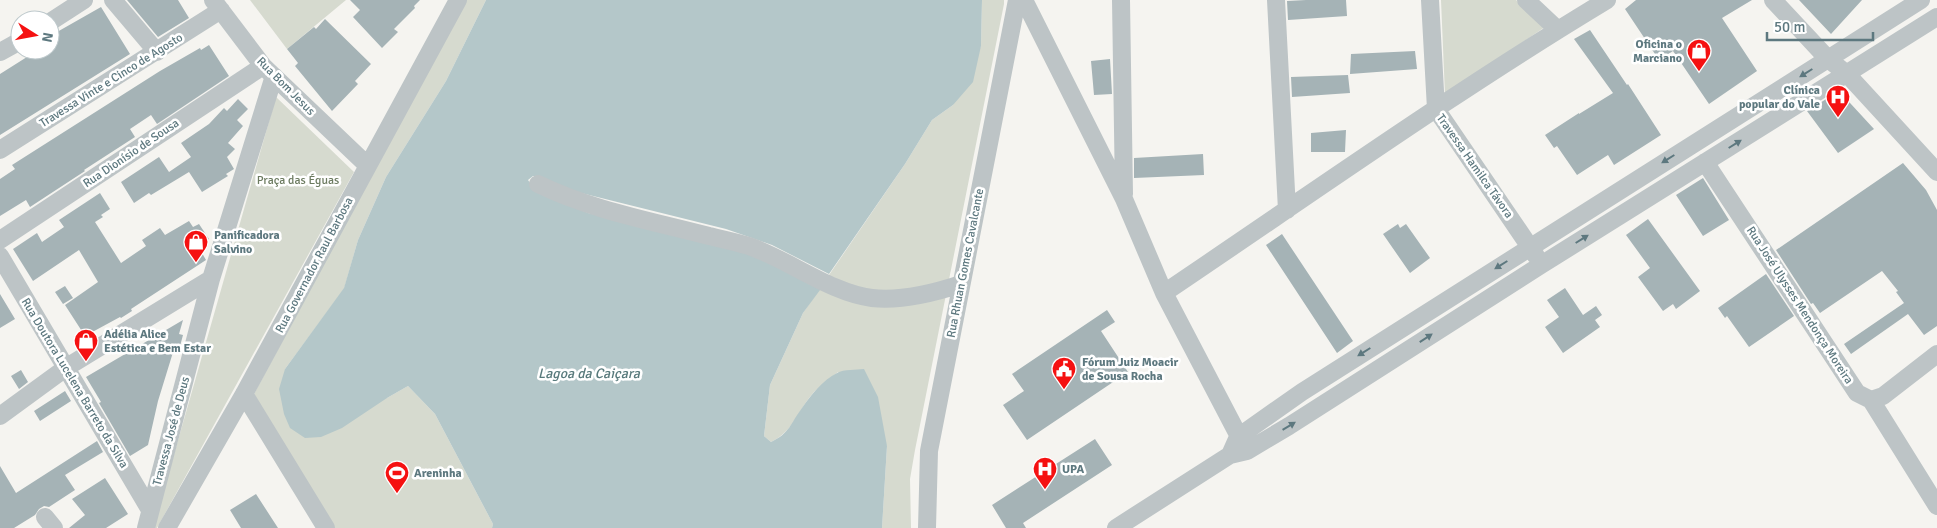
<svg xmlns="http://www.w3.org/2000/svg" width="1937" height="528" font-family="Signika,sans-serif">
<rect width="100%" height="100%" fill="#f5f4f0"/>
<path fill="#d6dacf" d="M250 0H346L287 49Z
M465 0H486L446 81 386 177 358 240 344 289 285 369 387 398 408 386 435 414 493 524 492 528H330L254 394Z
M982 0H1004V4L915 450 910 479 911 528H882L887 446 838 372C830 379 821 385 814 392 798 410 794 431 771 442L764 436 770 385 803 313 905 164 932 120 953 105 981 46Z
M1441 0H1516L1545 27 1445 95Z
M276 97 354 172 157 528H153Z"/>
<path fill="#b4c7c9" d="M486 0H982L981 46 973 82 953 105 932 120 905 164 829 274 772 245 726 229 573 191 537 176H533L528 180 535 190 588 213 746 252 823 286 803 313 770 385 764 436 771 442C790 433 790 424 802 408 811 395 823 380 837 373 844 369 856 370 864 369L878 397 887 446 882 528H492L493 524 435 414 408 386 387 398 342 428 321 437 305 438 290 428 284 414 279 389 285 369 344 288 358 240 386 177 446 81Z"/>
<path fill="#a5b3b6" d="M127 0H178L189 18 158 37Z
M350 0H420L414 6 415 8 394 29 398 32 382 48 353 17 360 10Z
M1306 0H1346L1347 16 1288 20 1287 1Z
M1636 0H1752L1722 18 1757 71 1709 104 1673 51 1659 60 1625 9Z
M1799 0H1862L1831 34Z
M101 7 130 54 0 135V74L38 50H50V36Z
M325 19 371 64 355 81 358 84 332 111 295 66 298 63 287 49 314 27 316 29Z
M1590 30 1627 85 1628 84 1661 135 1614 165 1608 155 1577 175 1557 146 1554 148 1545 135 1579 113V114L1613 93 1574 39Z
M209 45 229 76 157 124 151 115 130 129 135 137 84 170 85 171 30 207 26 200 0 216V179L15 169 12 165 160 71 200 48 201 50Z
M1415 51 1417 69 1350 74 1351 54Z
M1110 59 1112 94 1094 95 1091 61Z
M1348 75 1350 93 1292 97 1291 77Z
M1839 91 1874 129 1838 153 1807 111Z
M238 99 248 109 237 120 243 126 228 143 235 149 227 157 234 169 226 174 228 176 202 192 189 172 151 195 149 193 134 203 121 182 159 157 169 172 191 157 181 143 209 124 224 108 227 111Z
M1346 130 1345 152H1311V133Z
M1203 154 1204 175 1134 178V158Z
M1903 163 1926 190 1937 210V326L1924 335 1908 314 1851 354 1844 344 1904 303 1896 292 1898 291 1882 271 1820 313 1813 303 1811 304 1776 250Z
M1703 178 1729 220 1703 236 1676 195Z
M100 193 110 209 101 215 103 217 95 222 121 263 146 246 142 240 160 228 165 235 189 221 193 227 199 224 209 239 198 246 206 260 131 309 132 311 121 318 120 317 85 336 65 305 98 282 79 250 33 281 13 249 37 233 42 242 64 227 59 220Z
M1648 219 1700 291 1676 309 1673 304 1663 311 1638 277 1650 268 1626 235Z
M1398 224 1400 228 1406 224 1430 258 1410 273 1383 234Z
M1282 234 1353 341 1337 353 1266 245Z
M1766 274 1794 316 1749 347 1727 316 1725 318 1718 308Z
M65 286 73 298 63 304 55 292Z
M1565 288 1583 315 1596 306 1602 315 1595 320 1600 327 1563 353 1545 327 1559 317 1547 300Z
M0 294 15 319 0 328Z
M1107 310 1115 322 1101 331 1128 372 1027 440 1003 405 1024 391 1012 374Z
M183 320 179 334 183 335 179 350 174 349 158 401 148 445 130 456 99 403 101 402 86 377Z
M21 370 28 382 19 389 11 376Z
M65 391 71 401 40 421 34 411Z
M1095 439 1112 465 1023 523 1026 528H1006L992 505Z
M97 441 103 452 65 475 75 490 49 507 44 506 39 509 35 515 14 528H0V466L16 493Z
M105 478 128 514 106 528H69L85 515 72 499Z
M256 494 278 528H241L230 510Z"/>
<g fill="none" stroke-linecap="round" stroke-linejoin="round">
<path stroke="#bdc4c6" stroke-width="18" d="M113 0 157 52
M213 0 263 66 367 165
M1024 0 1124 199 1164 293 1244 446
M1121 0 1124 194
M1276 0 1287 210
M1430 0 1436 109 1536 256
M1526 0 1558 30
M1773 0 1828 59 1847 74 1937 172
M50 22 84 0
M0 52 20 41
M0 150 221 10
M1705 162 1857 393 1871 400 1883 396 1937 354
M538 184C591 210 652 221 709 236 722 239 736 242 749 246 789 260 831 293 872 298 900 301 934 293 961 284
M0 240 263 66
M0 256 150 510
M1164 293C1311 194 1456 91 1607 0
M244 394 326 528
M1871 400 1937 506
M0 416 67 367 211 279
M1230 455 1238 437 1302 392 1921 0
M45 517 54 528
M146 528 211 279 274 76
M167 528 244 394 458 0
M927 528 929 451 1017 0
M1116 528 1230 455 1247 451 1289 426 1541 265 1937 17"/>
</g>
<defs><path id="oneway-solid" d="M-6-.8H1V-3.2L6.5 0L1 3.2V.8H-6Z" transform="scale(1.25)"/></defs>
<g fill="#5d787f">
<use href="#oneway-solid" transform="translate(1806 73) rotate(148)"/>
<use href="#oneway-solid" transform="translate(1735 144) rotate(-32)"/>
<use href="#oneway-solid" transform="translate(1668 159) rotate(148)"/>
<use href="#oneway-solid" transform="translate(1582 239) rotate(-32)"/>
<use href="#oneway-solid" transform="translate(1501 265) rotate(148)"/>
<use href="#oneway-solid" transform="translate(1426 338) rotate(-33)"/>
<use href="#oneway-solid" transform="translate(1364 352) rotate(148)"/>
<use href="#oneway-solid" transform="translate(1289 426) rotate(-31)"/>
</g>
<defs>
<symbol id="shop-pin" viewBox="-11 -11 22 30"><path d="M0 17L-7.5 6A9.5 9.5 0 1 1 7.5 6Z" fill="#f51111" stroke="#fff"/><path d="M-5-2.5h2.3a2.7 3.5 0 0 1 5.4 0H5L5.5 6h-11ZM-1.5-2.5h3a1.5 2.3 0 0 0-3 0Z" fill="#fff"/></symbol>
<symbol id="hospital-pin" viewBox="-11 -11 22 30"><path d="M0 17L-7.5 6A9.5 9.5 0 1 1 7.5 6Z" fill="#f51111" stroke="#fff"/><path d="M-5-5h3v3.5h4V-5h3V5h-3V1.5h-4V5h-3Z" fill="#fff"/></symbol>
<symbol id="civic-pin" viewBox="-11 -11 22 30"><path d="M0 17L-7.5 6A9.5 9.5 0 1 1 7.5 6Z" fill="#f51111" stroke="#fff"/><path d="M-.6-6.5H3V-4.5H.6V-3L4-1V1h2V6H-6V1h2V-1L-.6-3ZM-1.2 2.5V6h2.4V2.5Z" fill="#fff"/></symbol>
<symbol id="stadium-pin" viewBox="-11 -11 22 30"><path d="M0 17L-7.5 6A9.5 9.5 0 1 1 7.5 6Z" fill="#f51111" stroke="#fff"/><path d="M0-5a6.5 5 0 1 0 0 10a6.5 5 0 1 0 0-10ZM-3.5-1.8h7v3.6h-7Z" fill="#fff"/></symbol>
</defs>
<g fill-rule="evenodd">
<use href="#shop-pin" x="1685" y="37" width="28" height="38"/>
<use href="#hospital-pin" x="1824" y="83" width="28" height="38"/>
<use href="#shop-pin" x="182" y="228" width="28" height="38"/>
<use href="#shop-pin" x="72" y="327" width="28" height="38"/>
<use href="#civic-pin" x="1050" y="355" width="28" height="38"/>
<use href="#hospital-pin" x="1031" y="455" width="28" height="38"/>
<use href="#stadium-pin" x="383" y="459" width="28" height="38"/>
</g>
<g text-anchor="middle" stroke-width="5" stroke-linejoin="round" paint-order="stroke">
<g font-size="12" font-weight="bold" fill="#5d787f" stroke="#fff" text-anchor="start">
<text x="1682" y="48" text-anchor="end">Oficina o<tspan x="1682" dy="14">Marciano</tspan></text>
<text x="1820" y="94" text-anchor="end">Clínica<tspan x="1820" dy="14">popular do Vale</tspan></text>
<text x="214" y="239">Panificadora<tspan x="214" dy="14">Salvino</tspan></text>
<text x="104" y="338">Adélia Alice<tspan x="104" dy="14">Estética e Bem Estar</tspan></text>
<text x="1082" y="366">Fórum Juiz Moacir<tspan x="1082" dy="14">de Sousa Rocha</tspan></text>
<text x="1062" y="473">UPA</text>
<text x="414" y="477">Areninha</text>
</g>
<g font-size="12" fill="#5d787f" stroke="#fff">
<text transform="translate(111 80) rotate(-32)" y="4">Travessa Vinte e Cinco de Agosto</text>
<text transform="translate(286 86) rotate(45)" y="4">Rua Bom Jesus</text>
<text transform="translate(131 153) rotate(-34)" y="4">Rua Dionísio de Sousa</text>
<text transform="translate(1475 166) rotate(55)" y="4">Travessa Hamilca Távora</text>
<text transform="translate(965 263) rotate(-79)" y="4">Rua Rhuan Gomes Cavalcante</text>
<text transform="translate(314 265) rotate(-62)" y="4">Rua Governador Raul Barbosa</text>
<text transform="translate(1800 305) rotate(57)" y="4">Rua José Ulysses Mendonça Moreira</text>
<text transform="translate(75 383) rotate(59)" y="4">Rua Doutora Lucelena Barreto da Silva</text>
<text transform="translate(171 431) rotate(-75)" y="4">Travessa José de Deus</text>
</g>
<g font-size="12" fill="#6c7b60" stroke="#fff">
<text x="298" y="184">Praça das Éguas</text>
</g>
<g font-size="14" font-style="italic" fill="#587a7c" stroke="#fff">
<text x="589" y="378">Lagoa da Caiçara</text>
</g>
</g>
<g transform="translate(35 35) rotate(101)"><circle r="24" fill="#ffffff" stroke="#bec9cc"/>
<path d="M0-4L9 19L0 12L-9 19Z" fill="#f51111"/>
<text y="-8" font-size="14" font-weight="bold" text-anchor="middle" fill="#5d787f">N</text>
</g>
<path d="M1767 32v8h106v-8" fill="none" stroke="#5d787f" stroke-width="2.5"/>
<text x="1774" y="32" font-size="15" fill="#5d787f" stroke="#ffffff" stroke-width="4" paint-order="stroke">50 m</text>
</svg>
